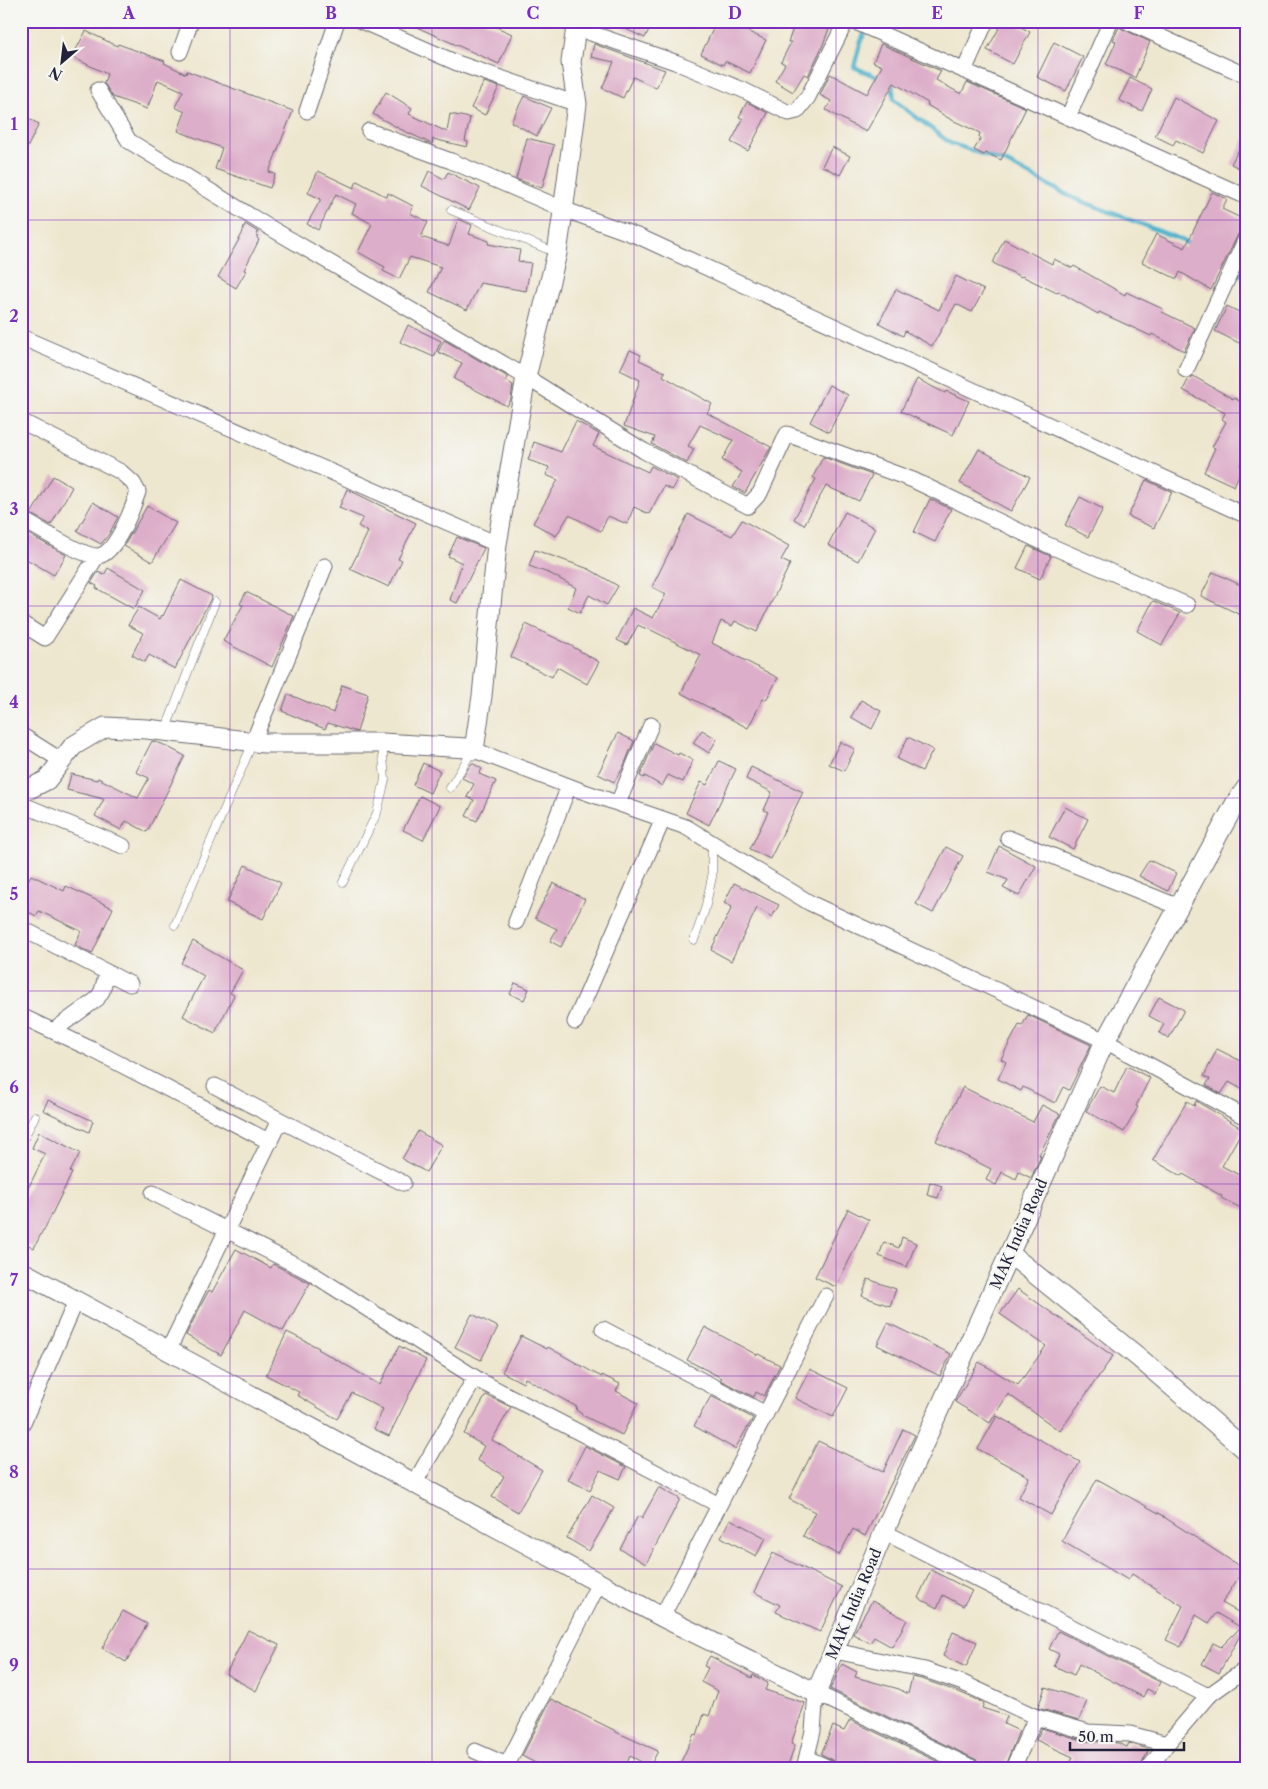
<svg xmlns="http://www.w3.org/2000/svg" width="1268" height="1789" font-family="'Libre Caslon Text',serif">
<rect width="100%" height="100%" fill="#f6f6f2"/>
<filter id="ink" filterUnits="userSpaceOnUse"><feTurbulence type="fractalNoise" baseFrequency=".02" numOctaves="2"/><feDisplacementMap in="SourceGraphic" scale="10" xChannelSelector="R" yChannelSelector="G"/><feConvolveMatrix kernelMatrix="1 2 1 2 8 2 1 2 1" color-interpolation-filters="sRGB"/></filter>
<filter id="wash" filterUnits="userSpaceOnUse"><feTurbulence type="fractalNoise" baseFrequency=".0096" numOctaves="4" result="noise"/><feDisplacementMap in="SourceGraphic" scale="20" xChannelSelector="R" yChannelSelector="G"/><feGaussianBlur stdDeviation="1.12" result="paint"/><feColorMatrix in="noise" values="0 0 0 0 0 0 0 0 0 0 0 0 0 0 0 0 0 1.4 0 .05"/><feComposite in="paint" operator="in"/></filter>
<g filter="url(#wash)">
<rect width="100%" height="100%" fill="#eee7cf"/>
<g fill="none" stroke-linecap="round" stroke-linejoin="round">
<path stroke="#4cb1cb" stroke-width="4.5" d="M866 29 860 44 854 67 881 79
M891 83H892L894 100 950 143 1007 163 1071 197 1180 239 1192 246
M1233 270 1247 279"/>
</g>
<g id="blocks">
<path fill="#ddaec9" d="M403 21H483L512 34 499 64Z
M608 21H653L645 38Z
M717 21H725L766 40 750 73 725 61 723 65 701 54Z
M796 21H832L822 47 808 76 804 74 793 92 775 81 785 64 781 62 791 42H788Z
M1003 21H1010L1030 32 1013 64 987 50Z
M1119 27 1150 42 1135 78 1106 64 1116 42 1113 40Z
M86 31 117 46 118 44 165 61 164 63 186 74 187 71 293 111 269 172 275 174 270 188 215 169 222 148 178 131 185 112 175 107 183 91 158 80 147 109 113 97 104 83 107 74 72 57Z
M1054 42 1083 57 1066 91 1037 77Z
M594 44 665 70 656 88 633 77 623 98 602 88 614 62 591 57Z
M881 44 941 71 936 80 961 94 967 82 1026 108 1001 160 986 153 984 155 974 150 981 138 979 137 980 133 950 119 927 105 928 103 894 83 866 132 826 110 831 101 820 95 830 74 867 94 882 66 873 62Z
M1130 78 1152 89 1142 111 1119 100Z
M484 82 499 87 485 115 471 108Z
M386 92 412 108 409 114 447 132 450 114 470 118 465 141 468 142 467 147 433 139 432 144 400 129 373 114Z
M524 96 551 108 537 136 511 122Z
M1174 97 1219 121 1203 153 1176 140 1173 145 1155 136Z
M747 102 768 113 748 151 731 142 743 119 739 117Z
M21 115 39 124 21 160Z
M1247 134V172L1231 164Z
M527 138 554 145 542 188 516 179Z
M832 147 850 156 840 175 822 166Z
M318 171 354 188 357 181 387 197 388 193 413 206 410 213 428 222 421 237 449 246 458 219 472 225 469 234 489 241 488 244 520 250 518 261 531 263 526 291 480 283 467 310 429 292 441 267 410 257 399 279 383 271 385 267 358 252 372 224 352 213 356 204 336 194 318 230 307 224 321 199 308 193Z
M429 171 444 179 448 172 480 188 469 210 422 186Z
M1212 192 1227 199 1222 209 1245 220 1211 290 1180 272 1177 279 1142 262 1156 234 1185 248Z
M245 224 258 232 257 238 259 240 244 270 246 271 236 288 218 277 242 234Z
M1004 239 1052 264 1054 259 1072 268 1074 266 1125 295 1126 292 1163 309 1162 312 1195 328 1184 351 1152 334 1151 336 1099 312 1098 314 1058 291 1057 293 1022 276 1021 277 993 263Z
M956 276 984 290 972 312 956 304 932 346 905 331 903 336 879 323 896 289 939 310Z
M1227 306 1247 316V347L1215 331Z
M408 325 441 341 434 357 400 342Z
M444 340 508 377 506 381 513 385 511 399 507 406 454 379 462 363 438 352Z
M630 350 641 355 639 360 665 372 663 376 712 404 707 413 771 447 745 493 733 487 742 472 722 460 733 440 700 425 688 446 694 449 687 463 652 444 655 437 624 426 640 380 620 370Z
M1193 376 1233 399 1234 398 1247 405V454L1240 465 1243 466 1234 486 1204 472 1215 448 1212 447 1226 422 1222 419 1225 413 1183 390 1189 378Z
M917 379 945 393 946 391 969 401 953 435 901 411Z
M829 385 848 395 829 432 810 422Z
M576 421 599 434 593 446 648 472 651 466 678 480 672 490 664 486 649 514 634 507 627 524 608 516 601 531 569 515 556 536 533 523 558 480 546 475 549 467 528 460 534 442 561 452Z
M979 449 1030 477 1011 511 960 483Z
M823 457 872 475 859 501 826 486 804 525 794 519 816 479 813 477Z
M53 476 72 487 51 525 31 514Z
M1146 480 1172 492 1154 528 1128 516Z
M347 489 416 523 398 559 402 560 389 587 350 569 368 532 358 526 363 518 339 508Z
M1080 497 1103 509 1088 537 1065 525Z
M930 499 951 509 935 542 914 532Z
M93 502 118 517 109 534 101 544 77 531Z
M147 506 176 523 152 562 124 546Z
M845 512 875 528 858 561 828 545Z
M688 514 732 536 742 520 789 546 781 560 790 564 757 632 735 621 732 626 721 621 712 643 778 678 766 700 763 699 748 728 681 693 701 655 647 628 646 629 638 625 627 645 617 640 633 608 653 618 666 594 652 587Z
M21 530 66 555 54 575 21 556Z
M457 537 484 548 457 603 450 600 462 563 448 556Z
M1028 546 1051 556 1040 579 1017 568Z
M535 550 589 569 618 586 607 605 589 595 580 613 568 607 576 588 551 574 529 566Z
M108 568 145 590 134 609 96 588 97 586 91 583 98 572 104 575Z
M1213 572 1247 588V618L1201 596Z
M181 580 212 596 175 669 149 655 145 662 132 655 143 633 128 625 139 607 160 619 162 615 163 616Z
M246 592 294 616 272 667 223 641 243 605 240 604Z
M1153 601 1180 613 1162 645 1137 631Z
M526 624 568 644 599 662 587 684 557 667 552 677 511 657Z
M342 685 368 694 357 732 328 723 325 729 282 711 288 694 333 713Z
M861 700 881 711 872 729 851 717Z
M702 730 717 739 709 753 693 743Z
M618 733 634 741 623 768 614 782 598 774Z
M908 737 933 750 922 771 897 759Z
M152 741 162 744 185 756 147 832 126 821 121 830 95 816 104 799 67 790 71 774 97 780 98 778 138 798 149 778 136 772Z
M840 742 855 749 844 771 829 764Z
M654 743 678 755 679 753 693 760 683 782 668 775 662 786 645 776 644 778 640 776Z
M719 761 736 769 709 825 686 813 701 782 707 785Z
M423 763 440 771 430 793 413 785Z
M472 763 482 769 479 774 496 781 477 821 466 816 474 800 467 797 474 784 462 778Z
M751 767 803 792 770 859 750 849 768 812 764 810 772 792 746 779Z
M420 796 440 806 423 840 403 830Z
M1065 807 1088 819 1073 849 1049 837Z
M999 846 1036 866 1019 896 1003 888 1008 880 988 872Z
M946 847 963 856 933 913 916 904Z
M1149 860 1176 873 1168 891 1139 876Z
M245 865 281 883 263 919 227 902Z
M31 875 64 891 66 886 113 908 92 954 75 945 81 931 39 911 36 916 21 908V894Z
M553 883 585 899 561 947 550 941 557 929 535 918Z
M734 883 779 905 772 917 757 908 731 961 711 950 732 907 724 903Z
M193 941 243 970 230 993 234 995 215 1033 183 1016 204 976 181 963Z
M515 983 529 989 524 1000 510 994Z
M1159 997 1184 1010 1169 1038 1159 1033 1164 1024 1149 1016Z
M1028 1015 1091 1045 1069 1090 1063 1087 1055 1103 1023 1087 1021 1091 998 1079 1006 1062 1001 1059 1019 1025 1022 1026Z
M1217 1049 1247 1064V1092L1229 1082 1221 1094 1206 1085 1210 1079 1204 1076Z
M1127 1066 1150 1078 1136 1106 1138 1107 1124 1132 1086 1111 1100 1086 1114 1093Z
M963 1087 1033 1122 1042 1105 1060 1114 1039 1155 1041 1156 1031 1178 1019 1172 1016 1179 1002 1172 996 1185 986 1180 991 1169 936 1141Z
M48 1100 93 1121 89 1132 43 1110Z
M1187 1101 1194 1106 1196 1101 1243 1129 1222 1166 1247 1179V1211L1221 1198 1222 1196 1183 1174 1181 1176 1153 1160Z
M418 1131 442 1145 426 1172 402 1159Z
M39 1132 80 1153 70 1172 72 1173 44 1230H43L34 1248 21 1241V1203L45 1154 32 1148Z
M930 1182 942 1186 938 1198 927 1195Z
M848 1209 869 1220 836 1287 815 1277Z
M902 1237 916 1243 907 1267 879 1256 884 1242 899 1248Z
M236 1249 271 1268 273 1264 310 1283 283 1331 245 1310 221 1355 186 1335 203 1301 209 1290 212 1292Z
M868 1279 896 1289 890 1306 862 1296Z
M1018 1289 1113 1356 1060 1431 1008 1394 990 1423 955 1402 979 1362 1018 1385 1046 1346 1000 1314Z
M472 1314 498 1327 481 1360 455 1347Z
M888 1323 951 1354 940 1376 877 1345Z
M705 1327 757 1355 758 1354 780 1365 764 1396 756 1392 754 1397 720 1380 722 1378 687 1360Z
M287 1332 319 1348 318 1349 380 1385 399 1346 426 1360 389 1436 374 1429 383 1409 352 1393 337 1419 297 1395 299 1392 266 1375Z
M521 1336 547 1349 548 1347 594 1373 602 1377V1375L620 1384 616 1391 638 1403 622 1435 582 1415V1414L576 1410 577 1407 525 1378 523 1383 502 1372Z
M810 1369 848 1388 833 1417 795 1398Z
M486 1395 511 1407 492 1440 542 1470 518 1512 492 1497 504 1476 477 1460 484 1446 464 1434Z
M711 1396 753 1418 735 1449 694 1426Z
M997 1416 1080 1462 1051 1515 1019 1497 1029 1477 978 1449Z
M903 1429 915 1435 865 1536 853 1529 839 1555 803 1536 815 1512 789 1499 818 1441 883 1472Z
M585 1446 626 1467 620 1479 600 1470 590 1490 568 1480Z
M1097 1479 1164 1516V1517L1244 1569 1222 1603 1247 1617V1631L1216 1613 1209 1623 1196 1615 1181 1647 1166 1640 1183 1606 1132 1574 1128 1580 1062 1541Z
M659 1487 680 1499 646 1564 620 1549 638 1516 642 1518Z
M592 1495 614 1508 589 1551 567 1538Z
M730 1519 766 1538 756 1556 721 1537Z
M773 1553 842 1587 820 1632 776 1612 780 1605 754 1592Z
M931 1570 972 1591 963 1606 943 1595 937 1608 918 1598Z
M872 1601 907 1620 892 1647 874 1637 870 1643 853 1634Z
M123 1611 147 1624 126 1662 102 1648Z
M1240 1628 1243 1630 1219 1673 1202 1664 1213 1643 1221 1647Z
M248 1630 279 1645 256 1691 226 1674Z
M1058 1631 1160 1682 1155 1693 1147 1689 1143 1697 1079 1664 1074 1675 1054 1666 1059 1654 1049 1649Z
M953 1632 977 1642 966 1667 943 1656Z
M710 1656 752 1678 753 1675 768 1683 765 1690 805 1703 791 1744 795 1745 787 1768H678L694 1734 697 1735 704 1714 709 1716 718 1691 701 1682 708 1668 704 1666Z
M842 1664 857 1672 855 1677 899 1689 908 1694 912 1677 922 1679 959 1692 984 1703 982 1708 1007 1716 1004 1724 1019 1731 1004 1768H982L981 1763 977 1760 830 1689Z
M1045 1687 1087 1701 1079 1720 1038 1708Z
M551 1699 616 1731V1732L658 1751 650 1766 630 1756 625 1768H545L522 1756Z
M850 1720 951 1768H871L856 1761 853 1768 838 1767 833 1760 821 1754 833 1726 844 1731Z
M1042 1728 1085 1741 1118 1743 1127 1747 1129 1743 1148 1749V1751L1140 1768H1068L1073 1757 1036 1740Z"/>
</g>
</g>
<g filter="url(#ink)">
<use href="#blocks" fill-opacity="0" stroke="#69676f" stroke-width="1"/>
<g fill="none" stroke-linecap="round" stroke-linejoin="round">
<defs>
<path id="service" d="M451 210 557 253
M165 731 215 602
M450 788 468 758 467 748
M343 882 377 813 385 780 382 743
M175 925 253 742
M694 940 705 909 712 877V843
M21 1144 35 1116"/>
<path id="minor" d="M361 21 457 63 577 104
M853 21 1247 197
M1126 21 1247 76
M576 28 675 62 743 90 789 113 797 111 808 97 846 21
M180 52 191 21
M964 71 986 21
M98 90 129 141 262 223 526 377 644 451 748 506 760 493 787 434 913 480 1046 544 1187 605
M307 111 337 21
M1068 117 1111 21
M369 131 451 161 563 209 640 237 1247 516
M21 337 497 544
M1186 370 1247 236
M21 421 121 472 133 483 138 492C133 507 116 554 98 556 82 557 37 527 21 519
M21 623 45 638 97 556
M21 735 62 761
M253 742 325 566
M474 750 579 790 686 827 810 903 1105 1041 1247 1118
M618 803 651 725
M21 804 123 846
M1008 838 1179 907
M516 922 569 786
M21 928 130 984
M21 1016 93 1050 270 1142
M575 1022 663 819
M53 1031 97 999 102 991 107 972
M215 1086 280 1120
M153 1193 308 1271 482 1382 719 1505
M603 1329 766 1414
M168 1351 280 1120 403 1183
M21 1427 76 1301
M414 1484 475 1378
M884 1532 1208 1696
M662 1617 826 1296
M835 1651 925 1670 963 1683 1036 1717
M475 1751 507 1765 599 1583
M807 1758 829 1768
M804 1768 813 1731 816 1693 973 1768
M1013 1768 1036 1717 1088 1732 1130 1734 1167 1744
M1149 1768 1167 1744 1208 1696 1247 1668"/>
<path id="tertiary" d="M21 793 47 780 73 746 105 727 147 729 264 743H382L467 748 474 750 482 696 497 544 526 377 557 253 562 219 577 104 571 62 577 21
M1010 1254 1138 1357 1247 1451
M21 1271 662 1617 816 1693 884 1532 1105 1041 1235 804 1247 787"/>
</defs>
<use href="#service" stroke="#69676f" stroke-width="9"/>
<use href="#minor" stroke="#69676f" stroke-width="17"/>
<use href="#tertiary" stroke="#69676f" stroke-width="21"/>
<use href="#service" stroke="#fff" stroke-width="8"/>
<use href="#minor" stroke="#fff" stroke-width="15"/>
<use href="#tertiary" stroke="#fff" stroke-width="19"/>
</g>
</g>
<path fill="none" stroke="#7b2cbf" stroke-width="1" stroke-opacity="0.55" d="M230 21V1768M432 21V1768M634 21V1768M836 21V1768M1038 21V1768M21 220H1247M21 413H1247M21 606H1247M21 798H1247M21 991H1247M21 1184H1247M21 1376H1247M21 1569H1247"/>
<g text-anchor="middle" stroke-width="5" stroke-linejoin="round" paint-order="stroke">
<g font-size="15" fill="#22223b" stroke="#f6f6f2">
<text transform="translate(1019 1234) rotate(-66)" y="5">MAK India Road</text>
<text transform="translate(854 1604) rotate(-67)" y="5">MAK India Road</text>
</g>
</g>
<rect width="1268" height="1789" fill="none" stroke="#f6f6f2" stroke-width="55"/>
<g transform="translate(62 62) rotate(208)" stroke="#f6f6f2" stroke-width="4" paint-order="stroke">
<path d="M0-4L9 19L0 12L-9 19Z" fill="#22223b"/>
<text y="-8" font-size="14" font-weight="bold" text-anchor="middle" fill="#22223b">N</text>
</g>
<path d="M1070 1742v8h114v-8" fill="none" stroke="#22223b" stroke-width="2.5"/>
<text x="1078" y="1742" font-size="15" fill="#22223b" stroke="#f6f6f2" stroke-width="4" paint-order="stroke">50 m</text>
<rect x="28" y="28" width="1212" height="1734" fill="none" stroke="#7b2cbf" stroke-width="2"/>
<g font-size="16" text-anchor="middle" font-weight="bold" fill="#7b2cbf">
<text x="129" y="19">A</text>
<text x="331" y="19">B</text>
<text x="533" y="19">C</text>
<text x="735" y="19">D</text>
<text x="937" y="19">E</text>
<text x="1139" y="19">F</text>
<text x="14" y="130">1</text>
<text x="14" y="322">2</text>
<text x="14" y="515">3</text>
<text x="14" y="708">4</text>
<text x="14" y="900">5</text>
<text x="14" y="1093">6</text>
<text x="14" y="1286">7</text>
<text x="14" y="1478">8</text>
<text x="14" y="1671">9</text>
</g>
</svg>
